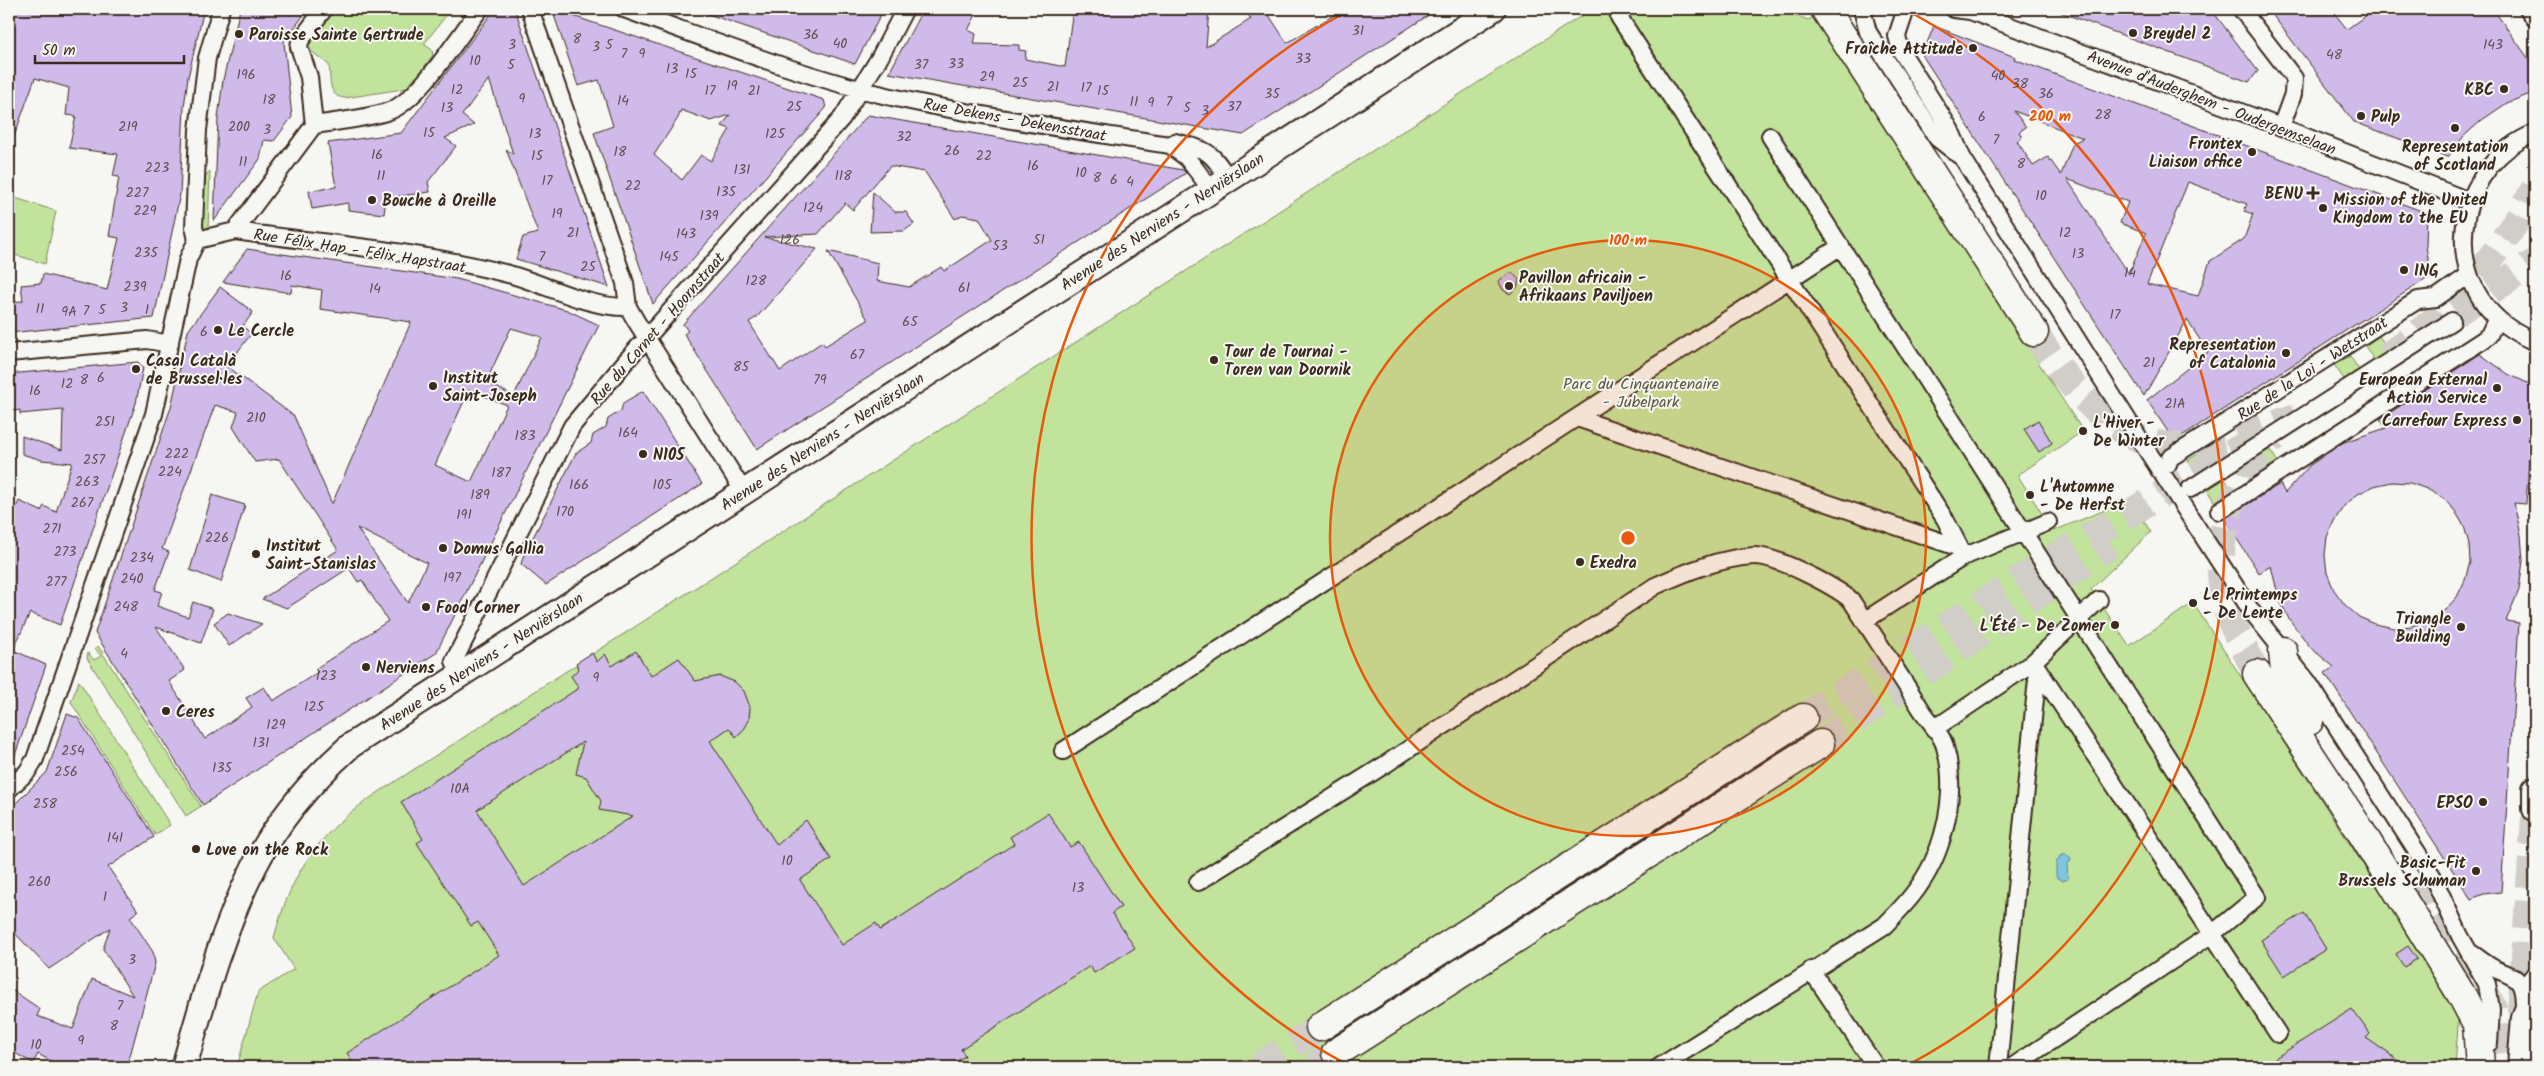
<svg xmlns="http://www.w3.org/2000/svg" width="2544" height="1076" font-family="Kalam,sans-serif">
<rect width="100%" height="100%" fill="#f6f6f2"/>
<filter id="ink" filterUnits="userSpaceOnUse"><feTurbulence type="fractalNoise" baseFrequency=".02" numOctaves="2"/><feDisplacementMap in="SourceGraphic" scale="10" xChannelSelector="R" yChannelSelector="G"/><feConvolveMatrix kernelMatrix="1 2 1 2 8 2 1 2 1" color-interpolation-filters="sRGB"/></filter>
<g filter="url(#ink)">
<path fill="#c2e39c" stroke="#7e865d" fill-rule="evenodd" d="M332 9H451L424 44 432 50 433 55 409 88 345 98C327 97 331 78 329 65L307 48V42Z
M1592 9H1780L1808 20 1813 17 2083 431 2018 475 2020 479 2053 531 2130 500 2151 532 2091 589 2129 646 2193 603 2459 1012 2455 1067H237L258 992 294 969 274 938C292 870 320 831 379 792ZM1794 705 1825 752 1336 1053 1312 1015Z
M210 171 208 230 204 228 200 221 206 175Z
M9 196 56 211 45 264 9 253Z
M2379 336 2391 353 2376 363 2365 346Z
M2350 356 2361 373 2346 382 2334 365Z
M2267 445 2278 462 2263 472 2252 454Z
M2206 449 2215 463 2197 475 2188 460Z
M2225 479 2233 491 2215 503 2207 490Z
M98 646 201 806 186 816 87 658 88 653 94 660 101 656 95 648Z
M79 681 170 825 155 835 71 702Z"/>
<path fill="#7dc4de" stroke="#638691" d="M2065 854 2070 858 2071 861 2067 864 2068 879 2063 881 2056 877V863L2060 856Z"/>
<path fill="#cfbaea" stroke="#3b2a1e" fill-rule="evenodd" d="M9 9H204L188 77 184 107 180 194 154 318 9 333V302L23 301 21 285 41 283 43 274 107 290 119 238 109 236 119 177 113 176 118 154 69 148 76 116 66 115 69 88 35 78 11 145H9Z
M240 9H308L284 42 292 117 274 141 264 140 260 159 214 221 218 118 223 80Z
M495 9H515L609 287 516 259 523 237 538 233 506 149 513 154 489 79 462 115 474 125 445 138 456 146 428 182 430 192 386 198 384 214 348 210V203L312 209 309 191 336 187 328 143 401 133Z
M552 9 824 100 826 108 653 304 594 133 613 126 599 80 578 86ZM681 110 711 121 730 115 722 126 730 129 711 161 701 155 682 180 654 155 678 118Z
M699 9H884L855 64 699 11Z
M923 9H979L968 30 976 34 974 44 1019 45V50L1026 51 1025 59 1065 67 1073 9H1209L1206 47 1251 19 1244 9H1265L1287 43 1344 9H1438L1243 135 889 73Z
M2057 9H2211L2258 71 2249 82 2057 11Z
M2268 9H2331L2347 29 2375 9H2493L2531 62 2535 73V92L2507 103 2482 120 2463 137 2448 157 2354 122Z
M1934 26 2015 57 2014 59 2427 213 2426 246 2431 276 2174 441 2147 400 2208 352 2187 320 2144 396 1922 55ZM2014 111 2083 138 2073 143 2061 175 2048 157 2033 166 2017 141 2022 137 2019 132 2026 127ZM2067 179 2128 202 2120 223 2146 233 2129 274ZM2188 182 2247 204 2244 211 2253 214 2244 239 2210 261 2198 296 2147 284Z
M868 115 1183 170 1186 173 757 449 684 334 688 331 683 324ZM890 166 925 172 955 219 962 215 979 218 992 240 944 271 941 267 909 287 877 281 878 263 828 251 868 320 825 346 822 342 780 371 749 322 757 317 817 249 764 237 818 234 845 203 853 210Z
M873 192 895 212H906L914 224 904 231 870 232Z
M247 249 457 279 567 310 599 325 436 653 203 805 95 633 171 407 188 331 220 287 253 312 243 326 251 334 227 366 294 416 332 504 411 322 320 309 322 290 292 285 291 293 223 282ZM511 328 542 337 514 396 486 382ZM469 390 507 405 471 482 435 465ZM215 405 238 412 233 427 255 462 279 459 338 550 262 599 287 608 349 568 358 582 362 580 388 621 315 669 318 672 273 701 264 687 246 698 252 707 205 739 169 681 185 670 156 627 201 643 213 609 193 602 188 617 157 606 162 592 155 590 169 552 162 549ZM357 528 427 563 408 603Z
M1512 272 1519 280 1517 288 1510 294 1503 290 1498 281Z
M2480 354 2508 374 2534 386 2526 504 2514 503 2521 535 2523 561 2519 590 2506 621 2519 623 2501 892 2484 894 2471 899 2325 673 2334 667 2311 648 2289 619 2279 599 2271 566 2259 573 2224 519 2280 484 2285 493 2310 465 2344 442 2386 428 2380 419ZM2392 482 2410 483 2427 489 2443 498 2455 511 2464 526 2469 544 2470 562 2465 580 2457 597 2445 610 2429 620 2412 626 2394 628 2375 624 2359 617 2345 605 2334 590 2327 573 2325 555 2327 537 2334 521 2344 506 2358 494 2374 486Z
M138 362 143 368 136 403 60 625 30 613 13 650 46 665 11 767H9V523L19 501 41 511 44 506 56 512 72 463 42 460 22 454V436L62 450 63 410 20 414V410L9 412V374Z
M643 391 702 484 546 585 521 564 523 557 576 453 591 443 593 435 606 427 608 419 621 411 623 403Z
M2038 420 2052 443 2039 452 2024 429Z
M212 495 245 505 221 582 190 570Z
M228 613 262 624 229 646 214 623Z
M636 651 651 676 679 658 695 681 720 676 735 682 744 691 750 707 749 720 745 728 736 737 729 728 710 741 777 845 806 820 831 859 800 880 842 945 876 923 880 930 1014 844 1010 837 1048 813 1070 847 1079 842 1121 907 1112 913 1135 948 1094 973 1090 966 961 1049 965 1056 947 1067H356L347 1053 499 955 478 922 471 926 417 843 423 839 401 802 579 688 571 676 579 669 576 663 592 653 597 662 605 654 612 666ZM583 742 576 774 586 777 601 801 599 810 633 816 524 886 477 810Z
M67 714 78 718 154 837 108 867 138 911 130 917 153 952 155 963 127 1067H62L38 1054 33 1063 9 1050V988L40 1009 37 1016 73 1029 92 979 133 996 103 949 110 928 49 969 9 927V810L47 772Z
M2304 913 2326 949 2284 976 2261 940Z
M2408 946 2417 959 2404 967 2396 954Z
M2352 1009 2370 1034 2366 1038 2408 1067H2261Z"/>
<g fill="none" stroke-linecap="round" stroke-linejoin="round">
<path stroke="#d1cdc8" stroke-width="28" stroke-dasharray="28 14" stroke-linecap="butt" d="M2456 313 2535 262
M2034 332C2074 392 2119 456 2201 446 2233 442 2265 427 2296 417
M2386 357C2448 316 2501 254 2535 188
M2257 674C2248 654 2235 633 2228 612 2209 551 2228 481 2274 438
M1803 718 2052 559 2254 440
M1820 744 2111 544
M2414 881 2482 985 2497 1016 2505 1067
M2521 1013 2535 817
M1258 1067 1320 1027
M1313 1067 1336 1053"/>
<defs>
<path id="street" d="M530 9 625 283 628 307 636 321 744 492
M624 9C711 40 797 75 887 96 980 117 1076 130 1170 145L1175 142C1207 150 1210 150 1228 178
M1862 9 1868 32 1937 138 1960 156
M1906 9 1897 36 1901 51 1950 129 1962 157 2148 452 2252 612 2308 682 2433 877 2460 936 2487 984 2491 1010 2489 1043
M1954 9 1970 11 2281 127 2469 201
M2241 9 2294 78 2293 94 2281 127
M2528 9 2535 19
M1619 17 1945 519 1960 548
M314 125C338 121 366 119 389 111 418 102 460 34 480 9
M314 125 309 77 299 47 300 41 324 9
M2535 133C2462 162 2438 262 2497 318 2508 329 2521 336 2535 342
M1770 136 2257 897 2212 934 2012 1067
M1170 145 1187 158 1211 189
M235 231C327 244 422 251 512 275 550 286 589 308 628 307
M197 240 235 231 314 125
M9 353 147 340 170 344
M1577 418 1960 548 1962 552
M2159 470 2168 464 2170 458 2418 300 2436 298 2469 275
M2190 489 2452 321
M2219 511 2483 340 2489 335 2497 318
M1864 621 1963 557 2048 522
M2038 669 2278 1034
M460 674 454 661 572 426 626 361 842 118 880 57 905 9
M1934 729 2032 663 2099 600
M1063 751 1841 246
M9 789 27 772 35 759 154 414 188 259 197 240 194 227 198 130 207 58 221 9
M1198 882 1386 764 1655 586C1686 572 1720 558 1754 556 1775 555 1834 586 1851 600 1874 636 1898 672 1921 709 1928 720 1942 734 1945 747 1958 791 1945 849 1919 886 1909 901 1897 913 1884 926L1659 1067
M2471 953C2479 958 2487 965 2495 969 2520 979 2524 980 2524 1009
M1811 970 1876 1067
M1998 1067 2038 669 2035 666"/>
<path id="secondary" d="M2535 789V809
M184 1067C203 1000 222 930 254 867 277 821 312 780 350 746L1493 9
M2520 1067 2524 1017 2533 997 2535 980"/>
<path id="highway" d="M1825 9 2034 332
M2283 651 2286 682 2309 721
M2257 674 2358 827 2461 994 2477 1024 2480 1067
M1320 1027 1803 718
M1336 1053 1820 744"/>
</defs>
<use href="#street" stroke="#3b2a1e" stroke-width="20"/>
<use href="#secondary" stroke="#3b2a1e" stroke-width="28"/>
<use href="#highway" stroke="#3b2a1e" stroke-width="31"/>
<use href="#street" stroke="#f6f6f2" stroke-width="16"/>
<use href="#secondary" stroke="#f6f6f2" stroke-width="24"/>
<use href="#highway" stroke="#f6f6f2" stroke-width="28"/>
</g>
</g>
<circle cx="1628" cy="538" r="298" fill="#e8590c" fill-opacity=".12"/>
<g fill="none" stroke="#e8590c" stroke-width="2.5">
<circle cx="1628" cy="538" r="298"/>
<path d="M1348 1065A597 597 0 0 1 1348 11M1908 11A597 597 0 0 1 1908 1065"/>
</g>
<g fill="#3b2a1e" stroke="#f6f6f2" stroke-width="2">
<circle cx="2133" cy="33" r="5"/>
<circle cx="239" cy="34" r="5"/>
<circle cx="1973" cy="48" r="5"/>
<circle cx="2504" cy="89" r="5"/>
<circle cx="2361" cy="116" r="5"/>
<circle cx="2455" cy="128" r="5"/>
<circle cx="2252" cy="152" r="5"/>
<path d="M2310.5 185.5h5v5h5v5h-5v5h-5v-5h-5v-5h5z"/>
<circle cx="372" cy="200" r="5"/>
<circle cx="2323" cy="208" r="5"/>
<circle cx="2404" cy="270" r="5"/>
<circle cx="1509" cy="286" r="5"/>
<circle cx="218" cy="330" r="5"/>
<circle cx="2286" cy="353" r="5"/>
<circle cx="1214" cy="360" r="5"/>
<circle cx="136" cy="369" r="5"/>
<circle cx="433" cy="386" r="5"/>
<circle cx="2497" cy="388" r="5"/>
<circle cx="2517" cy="420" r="5"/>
<circle cx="2083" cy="431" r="5"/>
<circle cx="643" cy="454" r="5"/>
<circle cx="2030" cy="495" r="5"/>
<circle cx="443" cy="548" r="5"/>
<circle cx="256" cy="554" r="5"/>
<circle cx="1580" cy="562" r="5"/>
<circle cx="2193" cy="603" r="5"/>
<circle cx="426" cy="607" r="5"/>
<circle cx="2115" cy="625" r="5"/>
<circle cx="2461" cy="627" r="5"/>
<circle cx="366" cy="667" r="5"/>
<circle cx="166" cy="711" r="5"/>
<circle cx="2483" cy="802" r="5"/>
<circle cx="196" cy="849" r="5"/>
<circle cx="2476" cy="871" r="5"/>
</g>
<g text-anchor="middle" stroke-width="4" stroke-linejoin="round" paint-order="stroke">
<g font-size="14" fill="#604e51">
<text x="1358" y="35">31</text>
<text x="811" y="39">36</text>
<text x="577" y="43">8</text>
<text x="840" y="48">40</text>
<text x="512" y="49">3</text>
<text x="609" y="49">5</text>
<text x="2493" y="49">143</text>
<text x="596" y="51">3</text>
<text x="624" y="58">7</text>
<text x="642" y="58">9</text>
<text x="2334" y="59">48</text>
<text x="1303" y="63">33</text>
<text x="475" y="65">10</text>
<text x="956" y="68">33</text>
<text x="511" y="69">5</text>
<text x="921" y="69">37</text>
<text x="672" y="73">13</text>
<text x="691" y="78">15</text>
<text x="246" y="79">196</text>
<text x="1998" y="80">40</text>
<text x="987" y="81">29</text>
<text x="1020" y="87">25</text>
<text x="2020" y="88">38</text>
<text x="732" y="90">19</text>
<text x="1053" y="91">21</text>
<text x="1086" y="92">17</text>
<text x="457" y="94">12</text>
<text x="710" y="95">17</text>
<text x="754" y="95">21</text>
<text x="1103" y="95">15</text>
<text x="1272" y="98">35</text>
<text x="2046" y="98">36</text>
<text x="522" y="103">9</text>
<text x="269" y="104">18</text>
<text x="623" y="105">14</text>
<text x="1134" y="106">11</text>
<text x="1169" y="106">7</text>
<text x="1151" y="107">9</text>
<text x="794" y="111">25</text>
<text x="1234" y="111">37</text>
<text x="447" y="112">13</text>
<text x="1187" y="112">5</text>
<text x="1205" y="115">3</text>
<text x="2103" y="119">28</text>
<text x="1982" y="121">6</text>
<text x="128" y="131">219</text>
<text x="239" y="131">200</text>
<text x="267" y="134">3</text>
<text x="429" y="137">15</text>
<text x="535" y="138">13</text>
<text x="775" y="138">125</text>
<text x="904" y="141">32</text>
<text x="1996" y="144">7</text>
<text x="952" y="155">26</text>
<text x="620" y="156">18</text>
<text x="377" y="159">16</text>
<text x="537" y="160">15</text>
<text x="984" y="160">22</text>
<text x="243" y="166">11</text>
<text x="2021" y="168">8</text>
<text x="1033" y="170">16</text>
<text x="157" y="172">223</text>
<text x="742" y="174">131</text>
<text x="1081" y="177">10</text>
<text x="381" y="180">11</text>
<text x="843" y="180">118</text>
<text x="1097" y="182">8</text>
<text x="1114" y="184">6</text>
<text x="547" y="185">17</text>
<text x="1130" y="186">4</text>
<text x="633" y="190">22</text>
<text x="726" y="196">135</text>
<text x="137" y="197">227</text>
<text x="2041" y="200">10</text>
<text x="813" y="212">124</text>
<text x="145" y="215">229</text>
<text x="557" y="218">19</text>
<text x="709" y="220">139</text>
<text x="573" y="237">21</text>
<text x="2065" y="237">12</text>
<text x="686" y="238">143</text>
<text x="790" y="244">126</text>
<text x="1039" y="244">51</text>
<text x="1000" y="250">53</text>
<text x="146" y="257">235</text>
<text x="2078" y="258">13</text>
<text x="542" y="261">7</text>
<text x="669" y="261">145</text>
<text x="588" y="271">25</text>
<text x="2130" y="277">14</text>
<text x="286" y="280">16</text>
<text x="756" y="285">128</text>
<text x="135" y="291">239</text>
<text x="964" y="292">61</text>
<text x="375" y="293">14</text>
<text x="124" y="312">3</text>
<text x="40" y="313">11</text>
<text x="102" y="314">5</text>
<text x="147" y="314">1</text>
<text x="86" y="315">7</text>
<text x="69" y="316">9A</text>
<text x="2115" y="319">17</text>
<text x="910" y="326">65</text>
<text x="204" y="336">6</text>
<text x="857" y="359">67</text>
<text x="2149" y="367">21</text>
<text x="741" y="371">85</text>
<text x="101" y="382">6</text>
<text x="84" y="384">8</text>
<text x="820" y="384">79</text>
<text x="67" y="388">12</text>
<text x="35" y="395">16</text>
<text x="2175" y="408">21A</text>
<text x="256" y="422">210</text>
<text x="105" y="426">251</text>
<text x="628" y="437">164</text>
<text x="525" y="440">183</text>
<text x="177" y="458">222</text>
<text x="94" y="464">257</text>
<text x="170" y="476">224</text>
<text x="501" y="477">187</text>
<text x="87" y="486">263</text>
<text x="579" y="489">166</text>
<text x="662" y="489">105</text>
<text x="480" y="499">189</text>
<text x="82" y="507">267</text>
<text x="565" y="516">170</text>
<text x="464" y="519">191</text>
<text x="52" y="533">271</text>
<text x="217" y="542">226</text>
<text x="65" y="556">273</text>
<text x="142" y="562">234</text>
<text x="452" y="582">197</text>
<text x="132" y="583">240</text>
<text x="56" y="586">277</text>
<text x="126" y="611">248</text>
<text x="124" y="658">4</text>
<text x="326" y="680">123</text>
<text x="596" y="682">9</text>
<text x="314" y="711">125</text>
<text x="276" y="729">129</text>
<text x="261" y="747">131</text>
<text x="73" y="755">254</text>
<text x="222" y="772">135</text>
<text x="66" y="776">256</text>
<text x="460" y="793">10A</text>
<text x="45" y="808">258</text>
<text x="115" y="842">141</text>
<text x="787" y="865">10</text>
<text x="39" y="886">260</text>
<text x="1078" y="892">13</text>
<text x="105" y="901">1</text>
<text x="132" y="964">3</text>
<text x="120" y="1010">7</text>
<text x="114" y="1030">8</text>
<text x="81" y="1045">9</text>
<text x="36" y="1049">10</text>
</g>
<g font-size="16" font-weight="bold" fill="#3b2a1e" stroke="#f6f6f2" text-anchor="start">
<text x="2143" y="39">Breydel 2</text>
<text x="249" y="40">Paroisse Sainte Gertrude</text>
<text x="1963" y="54" text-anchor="end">Fraîche Attitude</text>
<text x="2494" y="95" text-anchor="end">KBC</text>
<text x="2371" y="122">Pulp</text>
<text x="2242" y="149" text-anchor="end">Frontex<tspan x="2242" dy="18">Liaison office</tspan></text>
<text x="2455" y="152" text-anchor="middle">Representation<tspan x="2455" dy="18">of Scotland</tspan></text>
<text x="2303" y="199" text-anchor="end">BENU</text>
<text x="2333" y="205">Mission of the United<tspan x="2333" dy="18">Kingdom to the EU</tspan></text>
<text x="382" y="206">Bouche à Oreille</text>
<text x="2414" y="276">ING</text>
<text x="1519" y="283">Pavillon africain -<tspan x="1519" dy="18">Afrikaans Paviljoen</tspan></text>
<text x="228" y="336">Le Cercle</text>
<text x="2276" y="350" text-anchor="end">Representation<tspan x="2276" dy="18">of Catalonia</tspan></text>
<text x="1224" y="357">Tour de Tournai -<tspan x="1224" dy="18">Toren van Doornik</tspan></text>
<text x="146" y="366">Casal Català<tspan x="146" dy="18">de Brussel·les</tspan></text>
<text x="443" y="383">Institut<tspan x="443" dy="18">Saint-Joseph</tspan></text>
<text x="2487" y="385" text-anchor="end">European External<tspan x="2487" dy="18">Action Service</tspan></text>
<text x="2507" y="426" text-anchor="end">Carrefour Express</text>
<text x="2093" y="428">L'Hiver -<tspan x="2093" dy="18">De Winter</tspan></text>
<text x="653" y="460">N105</text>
<text x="2040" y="492">L'Automne<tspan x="2040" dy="18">- De Herfst</tspan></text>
<text x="266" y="551">Institut<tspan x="266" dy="18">Saint-Stanislas</tspan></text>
<text x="453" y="554">Domus Gallia</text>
<text x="1590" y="568">Exedra</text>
<text x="2203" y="600">Le Printemps<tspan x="2203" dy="18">- De Lente</tspan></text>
<text x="436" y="613">Food Corner</text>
<text x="2451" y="624" text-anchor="end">Triangle<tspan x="2451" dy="18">Building</tspan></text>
<text x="2105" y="631" text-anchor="end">L'Été - De Zomer</text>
<text x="376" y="673">Nerviens</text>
<text x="176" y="717">Ceres</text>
<text x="2473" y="808" text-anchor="end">EPSO</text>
<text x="206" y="855">Love on the Rock</text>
<text x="2466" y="868" text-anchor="end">Basic-Fit<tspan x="2466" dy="18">Brussels Schuman</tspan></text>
</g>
<g font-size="16" fill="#3b2a1e" stroke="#f6f6f2">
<text transform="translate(2212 102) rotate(21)" y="6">Avenue d'Auderghem - Oudergemselaan</text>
<text transform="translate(1015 119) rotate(10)" y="6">Rue Dekens - Dekensstraat</text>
<text transform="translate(1162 221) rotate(-33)" y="6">Avenue des Nerviens - Nerviërslaan</text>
<text transform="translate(360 250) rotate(9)" y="6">Rue Félix Hap - Félix Hapstraat</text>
<text transform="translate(657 328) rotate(-49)" y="6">Rue du Cornet - Hoornstraat</text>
<text transform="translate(2312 368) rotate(-33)" y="6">Rue de la Loi - Wetstraat</text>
<text transform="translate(822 441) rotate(-33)" y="6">Avenue des Nerviens - Nerviërslaan</text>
<text transform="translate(481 661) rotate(-33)" y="6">Avenue des Nerviens - Nerviërslaan</text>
</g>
<g font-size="16" fill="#5d583e" stroke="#f6f6f2">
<text x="1641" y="389">Parc du Cinquantenaire<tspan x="1641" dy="18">- Jubelpark</tspan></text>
</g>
</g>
<circle cx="1628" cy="538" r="8" fill="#e8590c" stroke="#f6f6f2" stroke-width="2.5"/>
<g font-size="15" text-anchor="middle" font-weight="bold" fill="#e8590c" stroke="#f6f6f2" stroke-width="4" stroke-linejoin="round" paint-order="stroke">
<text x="2050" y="121">200 m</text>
<text x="1628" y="245">100 m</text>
</g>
<rect width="2544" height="1076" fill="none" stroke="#f6f6f2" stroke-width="30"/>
<rect x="15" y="15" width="2514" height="1046" fill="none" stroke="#3b2a1e" stroke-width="2" filter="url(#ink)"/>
<path d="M35 55v8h149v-8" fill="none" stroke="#3b2a1e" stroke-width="2.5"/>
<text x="42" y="55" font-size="15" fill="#3b2a1e" stroke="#f6f6f2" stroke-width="4" paint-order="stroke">50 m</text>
</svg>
